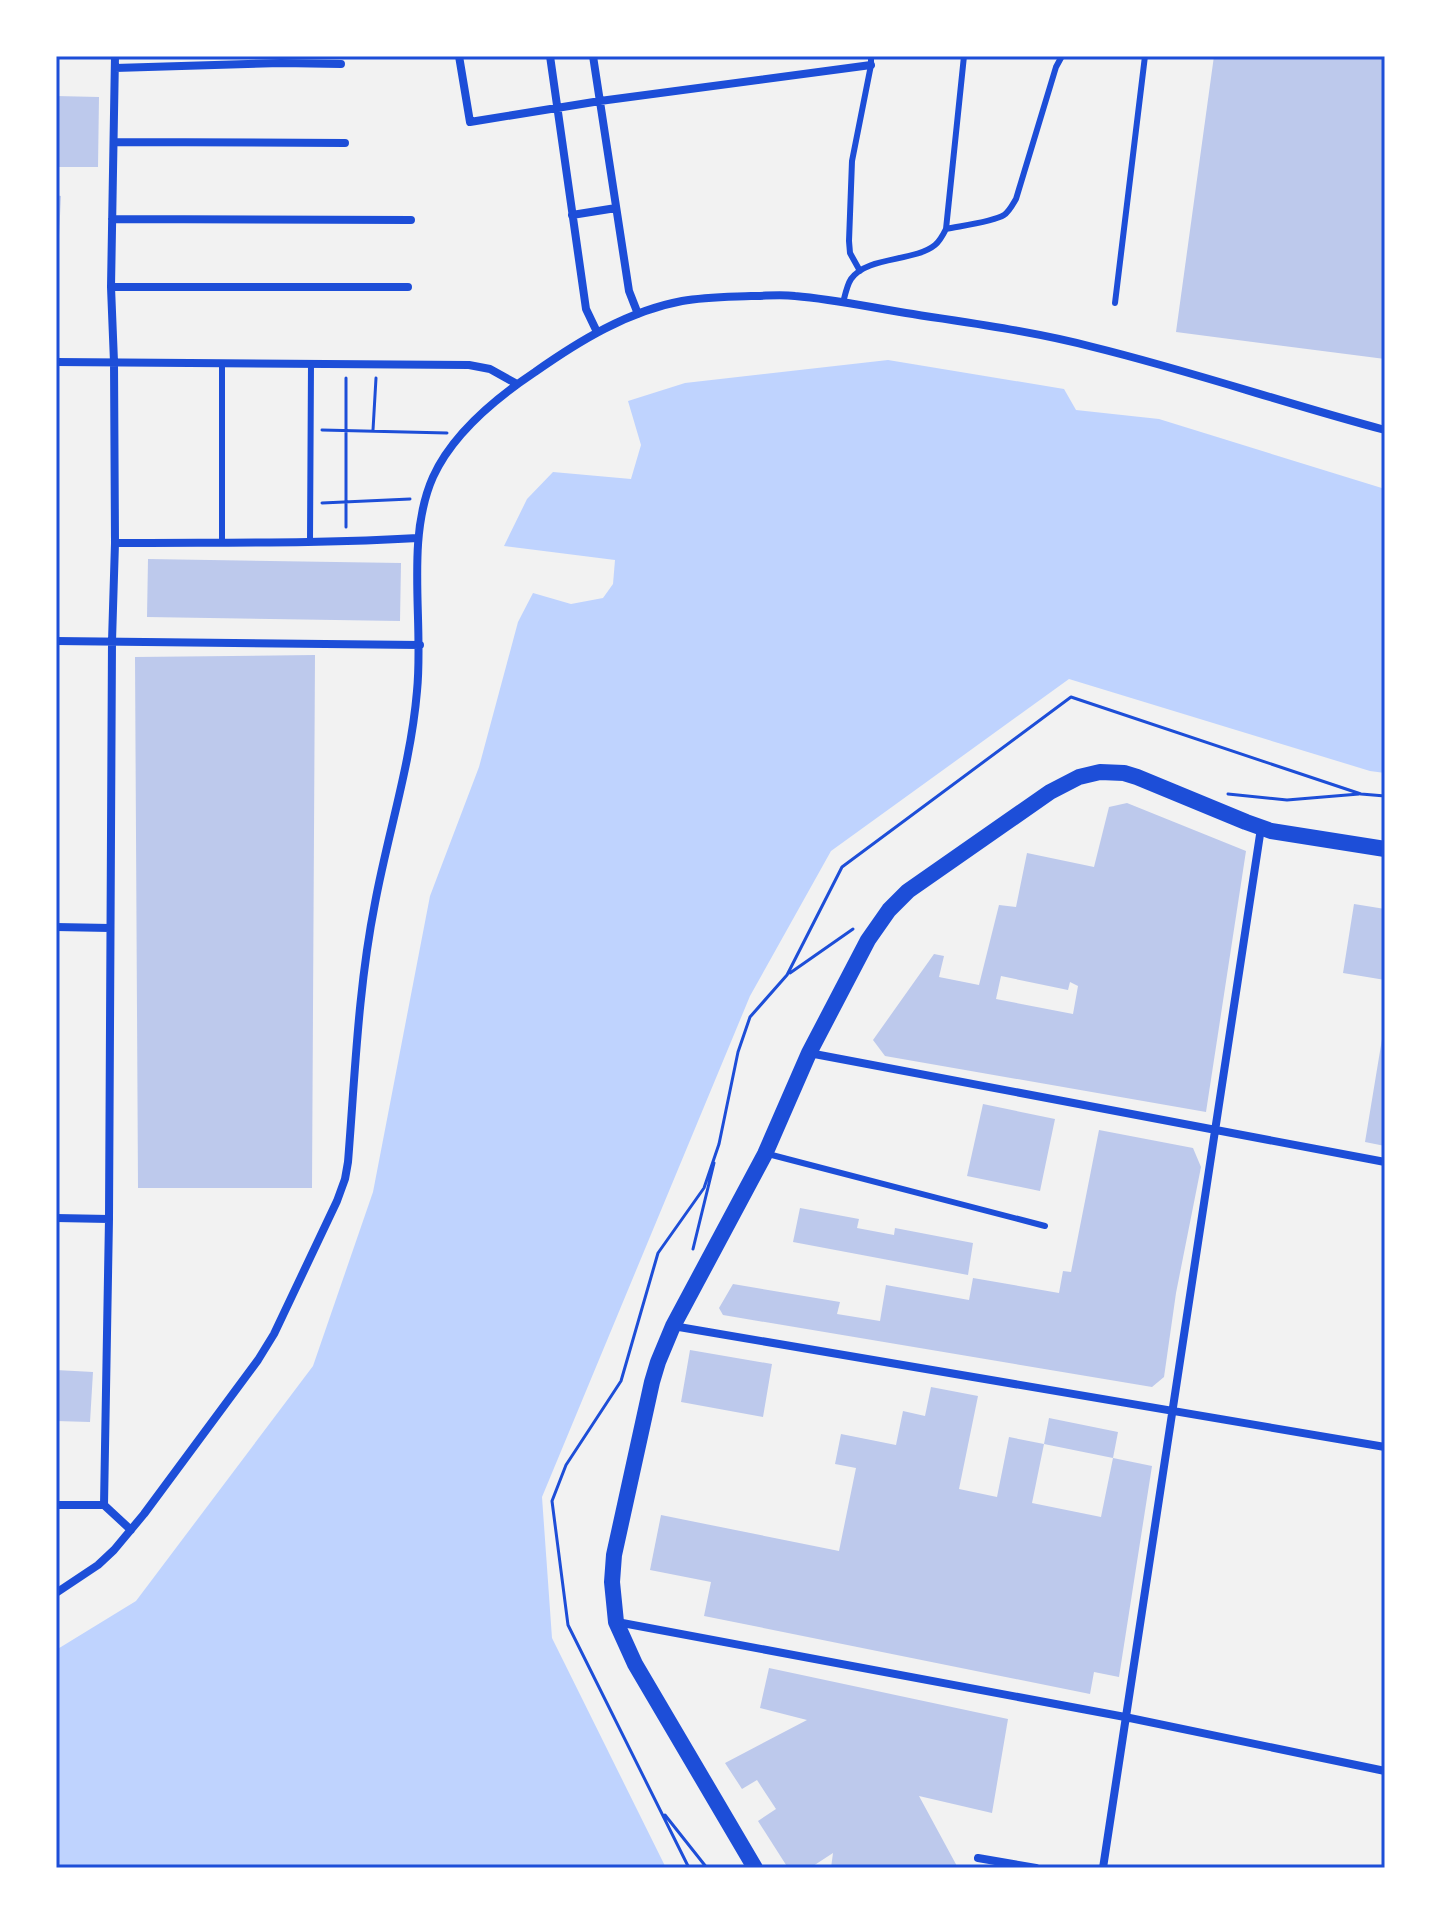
<svg xmlns="http://www.w3.org/2000/svg" width="1441" height="1924" font-family="'Zilla Slab',serif">
<rect width="100%" height="100%" fill="#f2f2f2"/>
<path fill="#bfd3fe" d="M888 360 1064 389 1076 410 1159 419 1385 489V773L1370 771 1069 679 831 851 750 996 542 1497 552 1638 666 1868H56V1650L136 1601 313 1366 373 1192 430 896 479 767 518 622 533 593 571 604 603 598 613 584 615 560 504 546 527 499 553 472 631 479 641 445 628 401 685 383Z"/>
<path fill="#bdc9ec" fill-rule="evenodd" d="M1214 56H1385V359L1176 332Z
M56 96 99 97 98 167H56Z
M56 195 61 196 58 255H56Z
M148 559 401 563 400 621 147 617Z
M315 655 312 1188H138L135 657Z
M1127 803 1246 851 1206 1112 885 1056 873 1040 934 954 944 956 939 977 979 985 999 905 1016 907 1027 853 1094 867 1109 807ZM1001 976 1068 990 1070 982 1078 986 1073 1014 996 999Z
M1354 904 1385 909V980L1343 973Z
M1383 1033H1385V1146L1365 1142Z
M983 1104 1055 1119 1040 1191 967 1176Z
M1099 1130 1193 1148 1201 1167 1176 1293 1164 1377 1152 1387 723 1315 719 1308 733 1284 840 1302 837 1314 880 1321 886 1285 969 1300 973 1278 1059 1293 1063 1271 1071 1272Z
M800 1208 859 1219 857 1228 894 1235 895 1228 973 1243 968 1275 793 1242Z
M690 1350 772 1364 763 1417 681 1402Z
M56 1370 93 1372 90 1422 56 1421Z
M931 1387 978 1396 959 1489 997 1497 1009 1437 1044 1444 1032 1503 1101 1517 1113 1458 1152 1466 1119 1677 1094 1672 1090 1694 704 1616 711 1582 650 1570 661 1515 839 1551 856 1468 835 1464 841 1434 896 1445 903 1411 925 1416Z
M1049 1418 1118 1432 1113 1458 1044 1444Z
M769 1668 1008 1719 992 1813 919 1796 958 1868H831L833 1853 810 1868H788L758 1821 776 1809 757 1780 742 1789 725 1763 807 1720 760 1708Z"/>
<g fill="none" stroke-linecap="round" stroke-linejoin="round">
<path stroke="#1d4ed8" stroke-width="3" d="M322 430 447 433
M373 430 376 378
M322 503 410 499
M346 527V378
M1228 794 1287 800 1359 794
M790 973 853 929
M693 1249 714 1163
M665 1815 707 1868
M689 1868 568 1625 552 1501 566 1465 621 1381 658 1253 704 1188 719 1144 738 1052 750 1017 787 975 842 867 1071 697 1361 794 1385 796"/>
<path stroke="#1d4ed8" stroke-width="6" d="M946 229C960 226 993 222 1004 215 1009 212 1013 204 1016 199L1056 67 1062 56
M860 271 850 253 849 241 852 161 871 65V56
M843 303C845 295 847 285 851 279 867 256 914 262 935 245 940 241 943 235 946 229L964 56
M1115 303 1145 56
M222 363V542
M310 541 311 364
M768 1154 1045 1226"/>
<path stroke="#1d4ed8" stroke-width="8" d="M115 56 111 287 114 362 115 543 112 641 109 1219 104 1505 131 1530
M459 56 470 122 600 101 871 65
M550 56 586 309 597 332
M593 56 629 291 638 314
M115 68 281 63 341 64
M114 142 345 143
M572 215 616 208
M112 219 411 220
M111 287H408
M56 362 469 365 490 369 517 384
M115 543C216 542 317 544 418 538
M56 641 420 645
M56 927 110 928
M809 1053 1385 1162
M56 1218 109 1219
M673 1326 1385 1447
M56 1505H104
M56 1593 98 1565 114 1550 144 1514 258 1360 274 1334 337 1201 345 1179 348 1162C355 1075 358 989 375 903 388 833 411 763 417 691 424 622 405 540 433 477 453 433 496 398 535 372 579 341 628 311 682 301 705 297 728 297 751 296 766 296 780 294 795 296 832 299 869 307 906 313 969 323 1032 331 1093 347 1191 371 1287 404 1385 430
M617 1622 1125 1717 1385 1771
M978 1858 1036 1868
M1103 1868 1261 828"/>
<path stroke="#1d4ed8" stroke-width="16" d="M755 1868 635 1664 616 1622 612 1582 614 1555 652 1382 658 1362 673 1326 765 1154 809 1053 868 940 889 910 908 891 1050 792 1079 777 1100 772 1124 773 1137 777 1246 822 1271 831 1385 849"/>
</g>
<rect width="1441" height="1924" fill="none" stroke="#ffffff" stroke-width="116"/>
<rect x="58" y="58" width="1325" height="1808" fill="none" stroke="#1d4ed8" stroke-width="3"/>
</svg>
